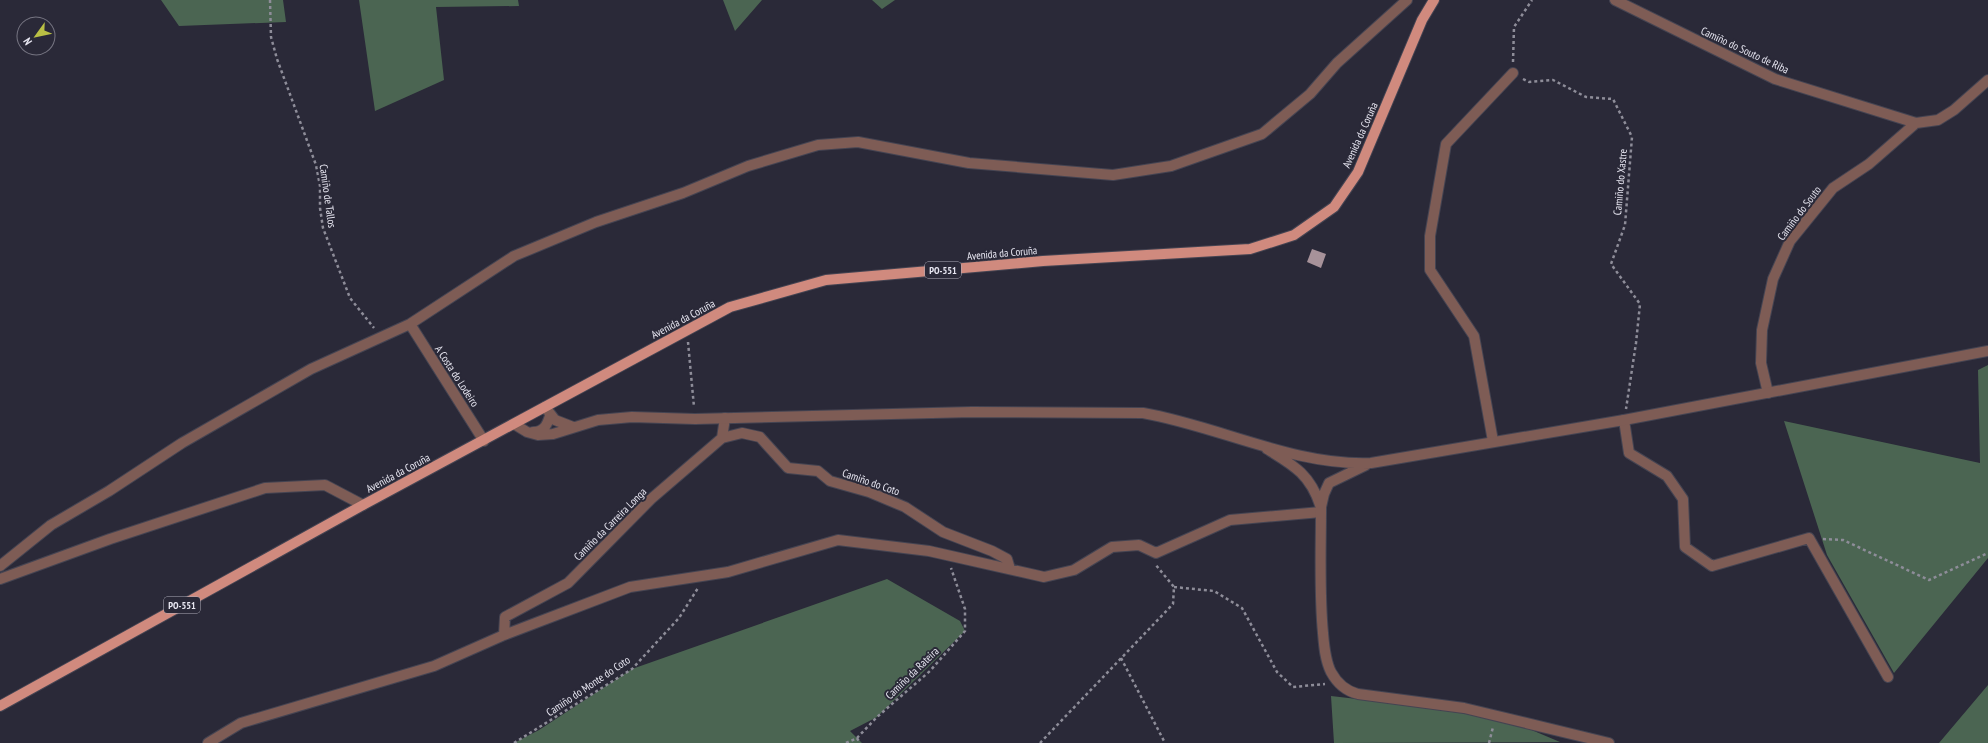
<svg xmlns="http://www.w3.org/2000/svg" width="1988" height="743" font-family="'PT Sans Narrow',sans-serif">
<rect width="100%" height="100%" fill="#2a2938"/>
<path fill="#4b6552" d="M161 0H283L286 22 179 26Z
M359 0H518L519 6 436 7 444 80 375 111Z
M723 0H762L735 31Z
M872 0H895L882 9Z
M1988 365V558L1894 673 1827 555 1784 421 1980 463 1978 370Z
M887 579 960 621 965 631 877 717 850 731 862 743H514L539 730 632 669Z
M1988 685V743H1939Z
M1331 696 1496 715 1560 742 1334 743Z"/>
<path fill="#a7929a" d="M1312 249 1326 254 1321 268 1307 262Z"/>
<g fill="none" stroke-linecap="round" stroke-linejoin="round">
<defs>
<path id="minor" d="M1615 0 1775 79 1916 123
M410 324 484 441
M1768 393 1761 363 1762 330 1773 279 1790 241 1833 188 1869 164 1916 123 1938 120 1954 110 1988 80
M1624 420 1629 453 1667 476 1683 499 1685 547 1712 566 1809 538 1888 677
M722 438 742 433 760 437 788 468 818 471 830 481 869 492 905 507 943 532 992 551 1007 559 1010 569
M1493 441 1474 336 1430 270V236L1446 144 1513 73
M0 566 51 525 109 491 182 443 311 369 410 324 514 256 596 222 683 193 748 166 818 145 858 142 969 163 1113 175 1171 166 1262 134 1310 94 1337 63 1407 0
M504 635 505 617 568 583 651 499 722 438 725 418
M208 743 241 723 434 666 504 635 630 587 728 572 838 540 929 551 1044 577 1074 570 1112 547 1139 545 1156 553 1230 520 1321 512"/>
<path id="tertiary" d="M545 407 555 420 573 427
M514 424 527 432 538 435 553 434 598 420 632 417 695 419 972 412 1143 413C1218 426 1294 466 1371 463L1624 420 1988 351
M533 432C544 432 547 425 550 416
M1267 449C1293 465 1310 474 1320 505
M1366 465 1329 483 1324 494 1321 507C1321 549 1319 591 1323 633 1324 645 1325 660 1331 672 1337 683 1346 691 1358 694L1464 708 1609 743
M0 579 110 539 265 488 325 485 363 505"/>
<path id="primary" d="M0 706 363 505 730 307 826 280 1043 261 1250 249 1294 235 1334 207 1358 172 1422 20 1434 0"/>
</defs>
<use href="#minor" stroke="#454452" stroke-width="12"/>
<use href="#tertiary" stroke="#454452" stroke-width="12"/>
<use href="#primary" stroke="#454452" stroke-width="12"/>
<path stroke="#8e8d99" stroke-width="2.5" stroke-dasharray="3 3" stroke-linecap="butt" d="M270 0 271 37 277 59 316 165 320 186V208L323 228 350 298 374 328
M1513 62 1514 27 1532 0
M1523 79 1529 82 1553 80 1586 97 1613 99 1632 137 1625 225 1611 264 1640 304 1636 343 1626 409
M688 342 694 407
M1823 539 1843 540 1929 580 1988 553
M1174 587 1214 591 1242 608 1277 672 1293 687 1325 684
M1121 658 1165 743
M857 738 860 743
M514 743 632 669 679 618 698 588
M846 743 857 738 877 717 930 671 965 631V609L951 568
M1040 743 1173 604 1174 587 1155 564
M1489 743 1493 727"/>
<use href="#minor" stroke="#7e5c55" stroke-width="10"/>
<use href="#tertiary" stroke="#7e5c55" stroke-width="10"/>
<use href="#primary" stroke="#d08a7e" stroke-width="10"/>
</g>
<g text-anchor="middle" stroke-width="4" stroke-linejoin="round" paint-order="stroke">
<g fill="#2a2938" stroke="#afaeba" stroke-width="1">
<rect x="925" y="262" width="36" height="16" rx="3"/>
<rect x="164" y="597" width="36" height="16" rx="3"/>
</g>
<g font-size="10" font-weight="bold" fill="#e8e7f2">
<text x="943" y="274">PO-551</text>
<text x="182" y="609">PO-551</text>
</g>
<g font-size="11" fill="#e8e7f2" stroke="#2a2938">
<text transform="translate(1745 50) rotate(25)" y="4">Camiño do Souto de Riba</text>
<text transform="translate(1360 135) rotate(-66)" y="4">Avenida da Coruña</text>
<text transform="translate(1620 182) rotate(-85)" y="4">Camiño do Xastre</text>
<text transform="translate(328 196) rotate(82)" y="4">Camiño de Tallos</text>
<text transform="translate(1799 213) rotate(-53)" y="4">Camiño do Souto</text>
<text transform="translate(1002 253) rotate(-5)" y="4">Avenida da Coruña</text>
<text transform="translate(683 319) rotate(-28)" y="4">Avenida da Coruña</text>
<text transform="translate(457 376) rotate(57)" y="4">A Costa do Lodeiro</text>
<text transform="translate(398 473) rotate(-28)" y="4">Avenida da Coruña</text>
<text transform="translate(871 482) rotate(19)" y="4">Camiño do Coto</text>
<text transform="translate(610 524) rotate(-45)" y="4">Camiño da Carreira Longa</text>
<text transform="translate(912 673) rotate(-44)" y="4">Camiño da Rateira</text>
<text transform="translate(588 686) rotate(-34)" y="4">Camiño do Monte do Coto</text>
</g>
</g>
<g transform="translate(36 36) rotate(237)"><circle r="19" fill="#2a2938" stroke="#767582"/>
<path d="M0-3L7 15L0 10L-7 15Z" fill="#bac045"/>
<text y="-6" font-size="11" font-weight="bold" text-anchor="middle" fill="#e8e7f2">N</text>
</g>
</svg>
